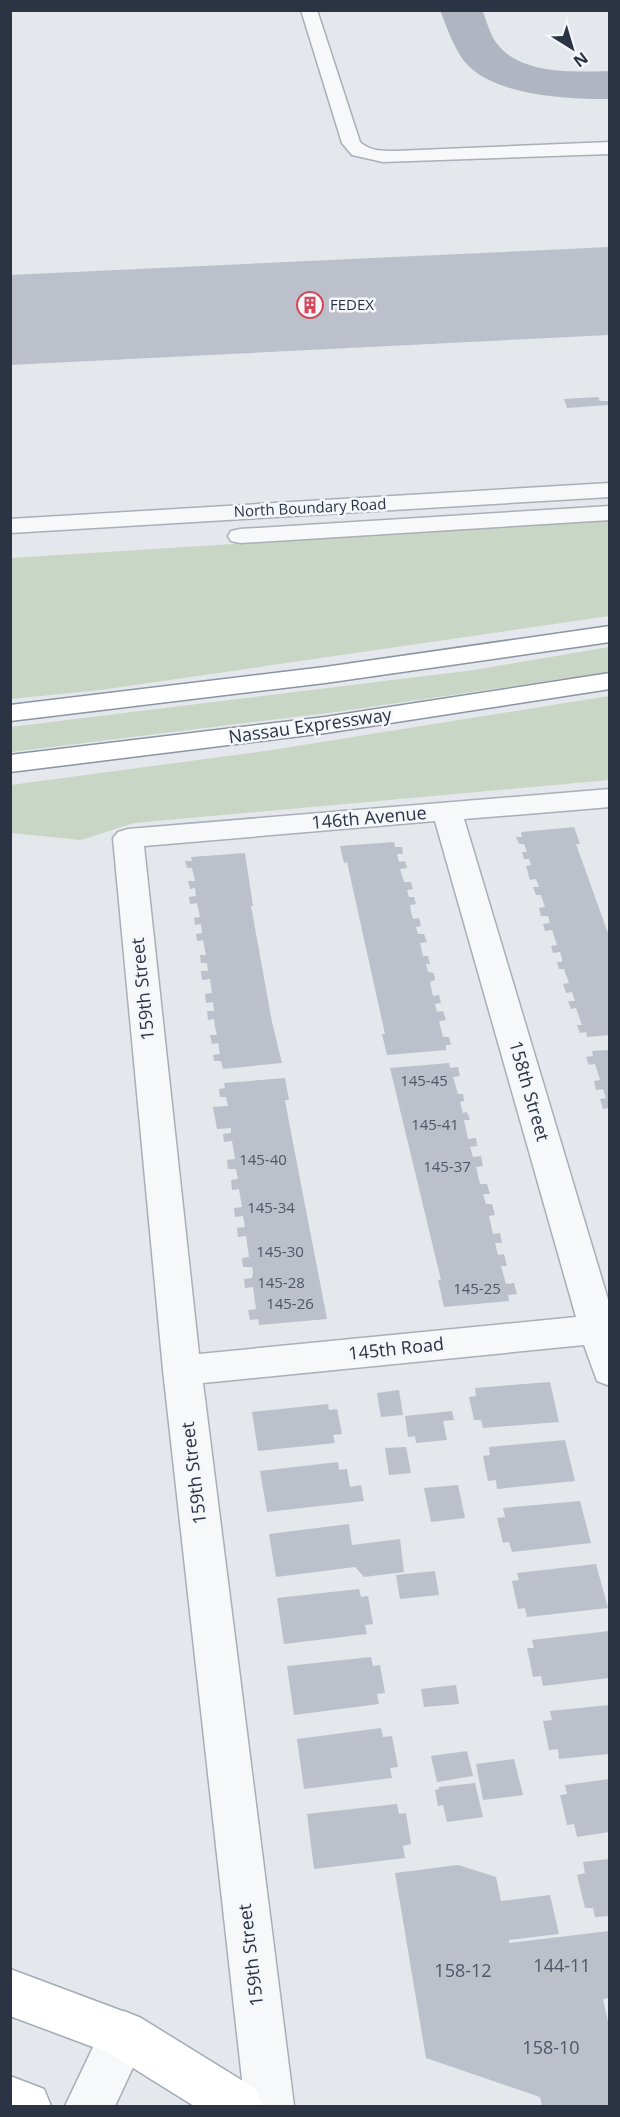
<svg xmlns="http://www.w3.org/2000/svg" width="620" height="2117" font-family="'Open Sans',sans-serif">
<rect width="100%" height="100%" fill="#e4e7ec"/>
<path fill="#c9d6c5" d="M609 520V616L101 690 11 699V558Z
M609 647V672L336 712 11 752V727L474 670Z
M609 696V780L134 823 81 840 11 833V785L272 750Z"/>
<g fill="none" stroke-linecap="round" stroke-linejoin="round">
<path fill="#b0b6c1" fill-rule="evenodd" d="M440 10H482C487 21 490 36 498 45 522 75 575 72 610 71V99C568 99 492 96 464 61 453 46 447 28 440 10Z"/>
</g>
<path fill="#bbc0ca" d="M609 247V335L10 365V275Z
M598 397 600 401H609V405L567 408 564 399Z
M574 827 580 844H576L609 936V1035L587 1037 586 1032 580 1033 577 1025H582L576 1008 571 1009 568 1001H575L572 992 566 993 563 984 569 983 564 969H559L557 962H562V958L560 952 553 953 551 946 557 945 552 930 545 931 543 924 550 923 548 916H541L539 908 545 907 541 895H536L533 887H539L536 879 530 880 526 866 531 865 529 859H524L522 852H527L524 844H519L516 837H522L521 832Z
M394 842 395 847H402L403 854H397L399 862 405 861 407 868 400 869 404 882H411L413 889 407 890 409 897H414L416 904 410 905 411 912 413 919 419 918 421 926 416 927 418 934H424L427 942 420 943 423 956H428L430 964H426L428 972 434 973 435 980 430 982 433 996 439 995 441 1003 435 1004 437 1012 443 1011 446 1020 439 1021 443 1037H449L451 1045H446V1050L387 1055 382 1034H385L347 862 344 863 340 846Z
M245 853 253 906H251L272 1022 282 1063 223 1069 221 1061H214L213 1055 220 1054 218 1043 212 1044 210 1035H217L215 1027 214 1019 208 1020 207 1011H214L213 1002 206 1003 205 994 212 993 210 979 202 980 201 971H208L207 963H201L200 955H206L203 940 197 941 196 934 202 933 201 924 195 925 194 918 200 917 197 903 190 904 189 897 196 896 195 888 190 889 188 881H195L192 868H187L185 861H192L191 857Z
M609 1050V1108L603 1109 600 1099 606 1098 603 1089 596 1090 594 1081 600 1080 595 1064 589 1065 586 1057 593 1056 592 1051Z
M449 1063 450 1068 458 1067 460 1076 453 1077 458 1094H463L464 1101 460 1102 463 1113 467 1112 470 1120H464L468 1139 476 1138 477 1146 470 1147 473 1157 481 1156 483 1166 476 1167 480 1184H487L490 1194H483L486 1204H492L495 1215 489 1216 493 1234 500 1233 502 1243H495L498 1255 504 1254 507 1266H501L506 1284 514 1283 517 1294 508 1295 509 1301 444 1307 438 1280H441L390 1068Z
M285 1078 289 1100H285L289 1122 327 1319 259 1325 258 1319 250 1320 248 1310 256 1309 253 1287 245 1288 244 1279 252 1278 253 1272 252 1267H243L242 1258 249 1257 246 1236 238 1237 237 1228 245 1227 243 1216 235 1217 234 1208 242 1207 239 1189 232 1190 231 1180 238 1179 236 1169H228L227 1160 235 1159 232 1141 224 1142 223 1134 231 1133V1128L217 1129 213 1107 228 1106 226 1097H220L219 1089 225 1088 224 1083Z
M550 1382 559 1422 483 1428 481 1420H474L469 1397 476 1396 475 1388Z
M399 1390 403 1415 381 1417 377 1393Z
M328 1404 329 1410 337 1409 342 1434 333 1435 335 1443 258 1451 252 1412Z
M452 1411 454 1420 443 1421 447 1440 416 1443 415 1436 408 1437 405 1416Z
M565 1440 575 1481 497 1489 496 1480 488 1481 483 1456 490 1455 489 1447Z
M406 1447 411 1473 389 1475 385 1448Z
M338 1462 339 1470 347 1469 350 1487 361 1485 364 1501 267 1512 260 1471Z
M458 1485 465 1518 431 1522 424 1488Z
M580 1501 591 1543 512 1552 509 1542 503 1543 497 1518 505 1517 503 1508Z
M349 1524 352 1545 400 1539 404 1572 364 1577 355 1567 276 1577 269 1534Z
M596 1564 608 1608 527 1617 525 1608 518 1609 512 1581 519 1580 517 1573Z
M435 1571 439 1595 400 1599 396 1575Z
M359 1589 361 1597 368 1596 373 1624 365 1625 367 1634 284 1644 277 1598Z
M609 1631V1678L543 1686 541 1676 533 1677 527 1648H534L532 1640Z
M371 1657 373 1666 380 1665 385 1693 377 1694 379 1704 294 1715 287 1666Z
M456 1685 459 1704 424 1707 421 1689Z
M609 1705V1754L559 1759 558 1749 549 1750 543 1721 552 1720 550 1711Z
M381 1728 383 1737 392 1736 398 1767 390 1768 392 1778 304 1789 297 1739Z
M467 1751 473 1776 437 1782 431 1756Z
M514 1759 523 1795 483 1800 476 1764Z
M609 1779V1832L577 1837 574 1824 567 1825 560 1795 567 1794 565 1785Z
M475 1783 483 1817 447 1822 443 1805 438 1806 435 1790 439 1789V1787Z
M397 1804 399 1814 406 1813 411 1844 403 1846 405 1858 314 1869 307 1814Z
M609 1859V1916L595 1917 593 1908H585L577 1875 585 1873 583 1862Z
M458 1865 496 1877 501 1901 550 1895 559 1934 509 1940V1943L609 1931V1998L603 1999 609 2026V2106H542L540 2097 426 2058 395 1873Z"/>
<g fill="none" stroke-linecap="round" stroke-linejoin="round">
<defs>
<path id="minor" d="M301 10H317L360 142C370 151 382 151 395 151L610 142V154L383 162 352 155 342 143Z
M610 483V497L10 533V519Z
M610 506V520L240 543 231 541 228 536 231 531 240 529Z
M610 789V807L464 819 610 1306V1386L597 1381 584 1345 203 1383 294 2106H245L163 1370 113 838 118 832 128 829ZM435 821 576 1317 199 1354 144 846Z
M124 2011 141 2018 148 2035 115 2106H65L107 2018Z"/>
<path id="major" d="M10 1969 141 2018 256 2089 263 2106H194L109 2053 10 2016Z
M10 2076 44 2089 51 2106H10Z"/>
<path id="highway" d="M610 626V642L325 683 10 721V705L325 667Z
M610 673V689L325 733 10 772V755L325 717Z"/>
</defs>
<use href="#minor" stroke="#a9aeb7" stroke-width="3"/>
<use href="#major" stroke="#a3abb8" stroke-width="3"/>
<use href="#highway" stroke="#8b94a3" stroke-width="3"/>
<use href="#minor" fill="#f7f8fa" fill-rule="evenodd"/>
<use href="#major" fill="#fff" fill-rule="evenodd"/>
<use href="#highway" fill="#fff" fill-rule="evenodd"/>
</g>
<defs>
<symbol id="building-ring" viewBox="-11 -11 22 22"><circle r="9.5" fill="#f4f6f9" stroke="#d1495b" stroke-width="1.5"/><path d="M-4-6H4V6H1V3H-1V6H-4ZM-2.5-4.3h1.7v1.8h-1.7ZM.8-4.3h1.7v1.8H.8ZM-2.5-1h1.7V.8h-1.7ZM.8-1h1.7V.8H.8Z" fill="#d1495b"/></symbol>
</defs>
<g fill-rule="evenodd">
<use href="#building-ring" x="295" y="290" width="30" height="30"/>
</g>
<g text-anchor="middle" stroke-width="5" stroke-linejoin="round" paint-order="stroke">
<g font-size="15" fill="#2b3445" stroke="#f4f6f9" text-anchor="start">
<text x="330" y="310">FEDEX</text>
</g>
<g font-size="15" fill="#2b3445" stroke="#f4f6f9">
<text transform="translate(310 508) rotate(-3)" y="5">North Boundary Road</text>
</g>
<g font-size="15" fill="#4f5766">
<text x="424" y="1086">145-45</text>
<text x="435" y="1130">145-41</text>
<text x="263" y="1165">145-40</text>
<text x="447" y="1172">145-37</text>
<text x="271" y="1213">145-34</text>
<text x="280" y="1257">145-30</text>
<text x="281" y="1288">145-28</text>
<text x="477" y="1294">145-25</text>
<text x="290" y="1309">145-26</text>
</g>
<g font-size="18" fill="#2b3445" stroke="#f4f6f9">
<text transform="translate(310 726) rotate(-8)" y="6">Nassau Expressway</text>
<text transform="translate(369 818) rotate(-5)" y="6">146th Avenue</text>
<text transform="translate(143 989) rotate(-96)" y="6">159th Street</text>
<text transform="translate(529 1091) rotate(74)" y="6">158th Street</text>
<text transform="translate(396 1349) rotate(-6)" y="6">145th Road</text>
<text transform="translate(194 1473) rotate(-97)" y="6">159th Street</text>
<text transform="translate(251 1955) rotate(-97)" y="6">159th Street</text>
</g>
<g font-size="18" fill="#4f5766">
<text x="562" y="1972">144-11</text>
<text x="463" y="1977">158-12</text>
<text x="551" y="2054">158-10</text>
</g>
</g>
<rect width="620" height="2117" fill="none" stroke="#2b3445" stroke-width="24"/>
<g transform="translate(572 48) rotate(143)" stroke="#f4f6f9" stroke-width="4.5" paint-order="stroke">
<path d="M0-4.5L10 22L0 15L-10 22Z" fill="#2b3445"/>
<text y="-9" font-size="16" font-weight="bold" text-anchor="middle" fill="#2b3445">N</text>
</g>
</svg>
